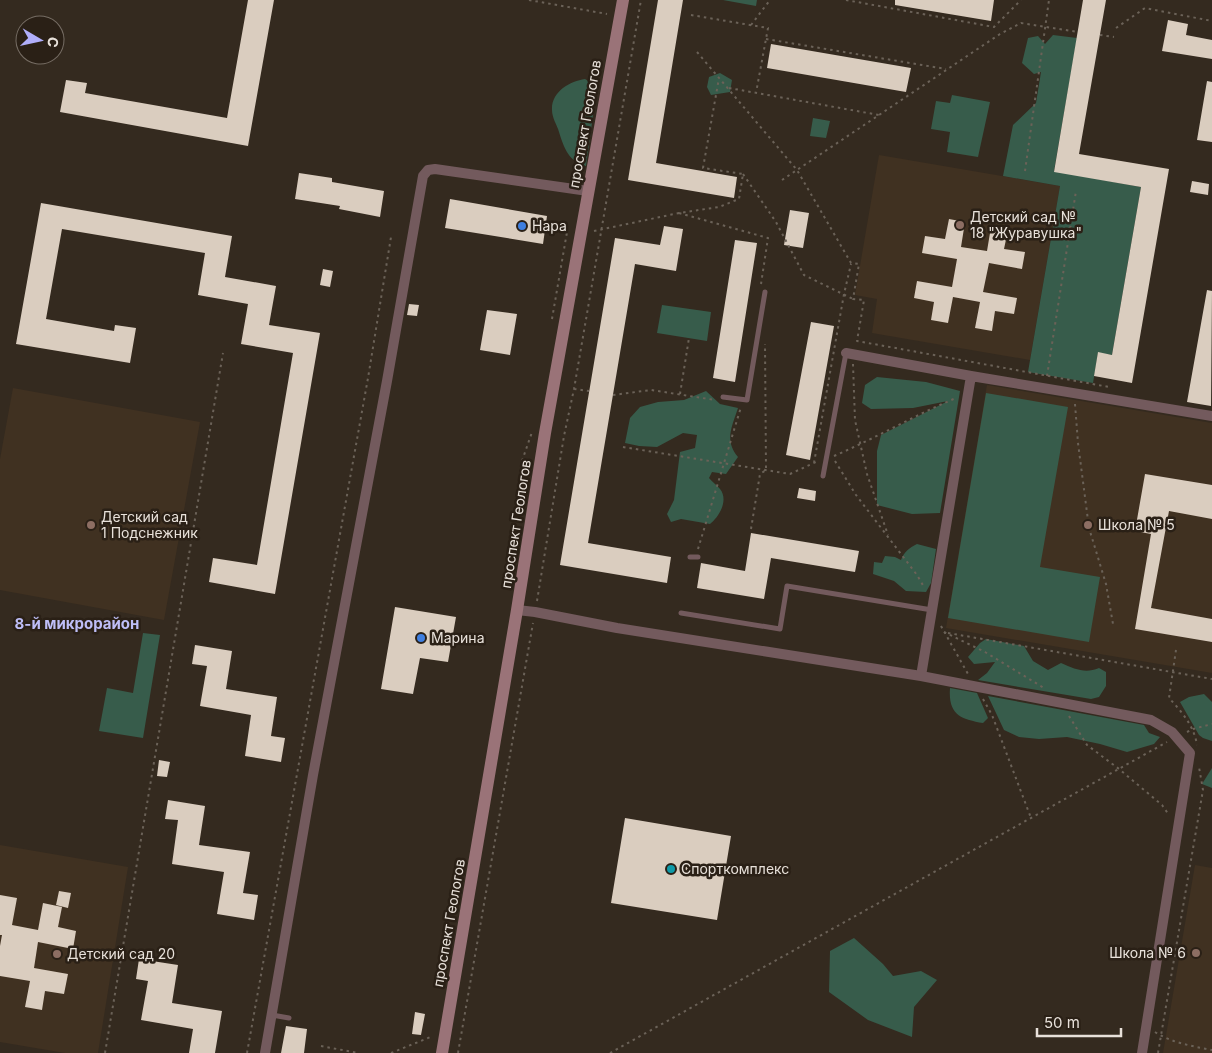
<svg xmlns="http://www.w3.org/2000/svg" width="1212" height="1053" font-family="Inter,sans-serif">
<rect width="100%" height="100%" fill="#342a1f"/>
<path fill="#403121" d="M879 155 1060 186 1030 360 872 333 877 299 855 295Z
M987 385 1212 423V673L946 628Z
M13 388 200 422 164 620 0 590V459Z
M0 845 128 867 98 1053H65L0 1042Z
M1195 865 1212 868V1053H1163Z"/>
<path fill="#375c4b" d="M723 0H757L756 6Z
M1053 35 1077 38 1054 171 1141 187 1112 355 1098 353 1093 383 1028 372 1060 186 1003 176 1013 125 1036 103 1041 72 1034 74 1022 63 1028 38 1038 36 1045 44Z
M720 73 732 80 730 92 711 95 707 87 709 77Z
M585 79 593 84 596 94 586 166C569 162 564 148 559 132 557 125 552 118 552 110 551 92 570 81 585 79Z
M952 95 990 102 978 157 947 152 950 132 931 129 936 101 950 103Z
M813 118 830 121 826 138 810 136Z
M662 305 711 312 707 341 657 333Z
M877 377 926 382 960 391 940 513 912 514 877 505V451L881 435 948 401 913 408 871 409 862 403 865 385Z
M706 391 720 404 738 408C732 427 724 440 738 457L726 474 712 472 709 478C712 482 717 485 720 489 729 500 719 517 710 524L681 519 671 522 667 514 674 500 680 452 695 448 697 435 683 433 657 447 639 446 625 443 630 418 640 407 658 402 684 400Z
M986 393 1068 407 1040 567 1100 577 1089 642 948 618Z
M917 544 936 549 931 583 926 592 906 591 894 581 873 574 874 562 882 563 885 556 895 557 901 560C904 552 909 548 917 544Z
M143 633 160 635 143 738 99 731 107 688 133 693Z
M986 639 1024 646 1033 661 1048 670 1061 663C1075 669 1085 674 1099 668L1106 672V686L1099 697 1091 699 978 680 987 673 995 662 974 664 968 657 980 643Z
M950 688 977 693 988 718 983 723C961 719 948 715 950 688Z
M1204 694 1212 702V741L1203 738 1199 735 1180 702 1189 697Z
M988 696 1144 725 1149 733 1160 737 1154 744 1127 752 1100 744 1067 737 1039 739 1019 737 1004 730Z
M1212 768V788L1202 784Z
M854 938 883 964 893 976 921 971 937 980 914 1007 912 1037 868 1020 829 992 830 951Z"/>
<path fill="#dacdbf" d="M248 0H274L248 146 60 112 66 80 87 83 85 93 227 118Z
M658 0H683L656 163 737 177 734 198 628 180Z
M895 0H994L991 21 895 5Z
M1083 0H1106L1079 154 1169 169 1132 383 1094 376 1098 352 1112 355 1141 187 1054 172Z
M1168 20 1188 24 1186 35 1212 40V59L1162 51Z
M771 44 911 68 906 92 767 68Z
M1207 81 1212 82V142L1197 140Z
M299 173 332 178V182L384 191 380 217 339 209 340 206 295 199Z
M1192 181 1209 184 1208 195 1190 192Z
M450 199 547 216 543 244 445 228Z
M41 203 232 236 225 277 276 286 269 325 320 333 275 594 209 582 213 558 257 565 293 353 241 344 248 304 198 295 205 253 62 229 46 319 114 331 115 325 136 328 130 363 16 344Z
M790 210 809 213 803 248 784 245Z
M949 219 965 222 961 247 987 251 991 227 1008 230 1004 249 1025 252 1022 269 989 263 983 292 1017 298 1014 314 995 311 992 331 975 328 980 302 953 297 948 323 931 320 934 302 914 298 917 281 952 287 957 259 922 253 925 236 945 239Z
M664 226 683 229 676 271 635 264 588 543 671 557 667 583 560 565 615 238 660 245Z
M735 240 757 243 735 382 713 378Z
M323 269 333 271 330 287 320 285Z
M1207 290 1212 291 1211 406 1187 402Z
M409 304 419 305 417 316 407 315Z
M487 310 517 314 510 355 480 350Z
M811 322 834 326 810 460 786 455Z
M1145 474 1212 485V519L1169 511 1151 608 1212 619V642L1135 629 1151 534 1135 531Z
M799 488 816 491 815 501 797 498Z
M751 533 859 551 855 572 771 558 764 599 697 588 701 563 745 571Z
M395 607 456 617 448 662 420 658 413 694 381 689Z
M195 645 232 651 226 689 277 697 271 736 285 738 281 762 245 756 251 715 200 706 207 666 192 664Z
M159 760 170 762 167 777 157 776Z
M168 800 205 806 199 845 250 852 243 893 258 895 254 920 217 914 224 872 172 864 178 820 165 819Z
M625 818 731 836 717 920 611 903Z
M59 891 71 893 68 908 56 905Z
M0 895 17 898 12 925 38 930 43 903 62 907 58 927 76 931 73 949 38 942 34 968 68 974 64 994 45 991 42 1010 25 1007 30 981 0 976V946L2 935H0Z
M139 959 178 965 172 1003 222 1011 215 1053H189L193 1029 141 1020 148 981 136 979Z
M415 1012 425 1014 421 1035 412 1034Z
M286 1026 307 1029 304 1053H281Z"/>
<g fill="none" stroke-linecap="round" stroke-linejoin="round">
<path stroke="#6b6258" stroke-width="2" stroke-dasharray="2.5 4" stroke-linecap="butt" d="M529 0 607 14
M846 0 994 27 1021 0
M691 15 768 28 756 93
M751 25 770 0
M1116 28 1145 8 1212 21
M1100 35 1114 37
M766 39 946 69
M697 52 797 170 851 263 859 264 853 299 864 300 857 341 1109 387
M729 88 879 115
M1025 171 1049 0
M743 174 776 222 804 275 853 299
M782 180 1000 34 1021 23 1078 32
M679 213 768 238 761 284
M594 231 679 213 719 207 739 199 743 174 703 168 719 78
M552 319 567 232
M853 364 855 420 867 474 888 535
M1047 376 1076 191
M574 389 589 391
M680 394 689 338
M613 395 651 390 715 400
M1075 404 1078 443 1089 528 1106 584 1113 624
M623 447 790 474 818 461
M834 456C876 438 915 415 956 398
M835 461 856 495 917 575 924 587
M814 463 844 294 851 264
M517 493 522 461 532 432
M751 529 760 474 766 470 765 344
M698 549 741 407
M537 601 564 436 574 389 641 0
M941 626 968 674
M944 632 985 652 1044 688
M948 633 1212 679
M1176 650 1169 698C1182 712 1194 726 1197 745
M983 699 992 715 1031 818
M1069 716 1087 745 1119 769 1162 805 1169 815
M1187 732 1193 729 1212 724
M1155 1032C1172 1043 1192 1046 1212 1050
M321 1046 358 1053
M105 1053 223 353
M247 1053 368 378 391 237
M391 1053 433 1036
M458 1053 533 623
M610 1053 1167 742
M1158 1053 1203 790 1199 767"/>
<path stroke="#735a5d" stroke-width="5" d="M723 397 747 400 765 292
M823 476 846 353
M690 557H698
M681 613 780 629 787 586 932 610
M272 1015 289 1018"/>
<path stroke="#735a5d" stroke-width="10" d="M846 353 971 376 1212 416
M517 610 535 612 617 628 921 676 1151 720 1172 732 1190 753 1142 1053
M921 676 971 376
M265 1053 313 775 387 381 423 176 428 170 435 169 588 191"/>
<path stroke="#9a7378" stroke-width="12" d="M442 1053 517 610 545 433 623 0"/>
</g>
<g fill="#8d6e63" stroke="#2a2016" stroke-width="2">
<circle cx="960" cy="225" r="5"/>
<circle cx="91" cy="525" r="5"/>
<circle cx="1088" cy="525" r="5"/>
<circle cx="1196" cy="953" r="5"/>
<circle cx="57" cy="954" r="5"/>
</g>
<g fill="#3f7fe0" stroke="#2a2016" stroke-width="2">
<circle cx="522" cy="226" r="5"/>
<circle cx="421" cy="638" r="5"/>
</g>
<circle fill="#0f9aa8" stroke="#2a2016" stroke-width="2" cx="671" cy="869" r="5"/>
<g text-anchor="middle" stroke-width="5" stroke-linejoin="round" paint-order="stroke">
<g font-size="14" fill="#e8e1da" stroke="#2a2016">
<text transform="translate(585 124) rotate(-80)" y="5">проспект Геологов</text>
<text transform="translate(516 524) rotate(-81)" y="5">проспект Геологов</text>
<text transform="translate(449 923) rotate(-80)" y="5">проспект Геологов</text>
</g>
<g font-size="14" fill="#e8e1da" stroke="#2a2016" text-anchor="start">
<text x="970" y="222">Детский сад №<tspan x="970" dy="16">18 "Журавушка"</tspan></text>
<text x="532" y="231">Нара</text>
<text x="101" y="522">Детский сад<tspan x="101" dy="16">1 Подснежник</tspan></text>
<text x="1098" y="530">Школа № 5</text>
<text x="431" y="643">Марина</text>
<text x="681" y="874">Спорткомплекс</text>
<text x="1186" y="958" text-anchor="end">Школа № 6</text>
<text x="67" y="959">Детский сад 20</text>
</g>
<g font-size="15" font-weight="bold" fill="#bebef7" stroke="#2a2016">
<text x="77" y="629">8-й микрорайон</text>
</g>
</g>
<g transform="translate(40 40) rotate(99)"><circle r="24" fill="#2a2016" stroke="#766d64"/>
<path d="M0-4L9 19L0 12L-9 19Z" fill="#b0aefa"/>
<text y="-8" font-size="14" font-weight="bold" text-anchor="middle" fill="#e8e1da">С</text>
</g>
<path d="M1037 1028v8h84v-8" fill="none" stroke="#e8e1da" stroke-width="2.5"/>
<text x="1044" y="1028" font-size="15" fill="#e8e1da" stroke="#2a2016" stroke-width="4" paint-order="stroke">50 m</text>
</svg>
